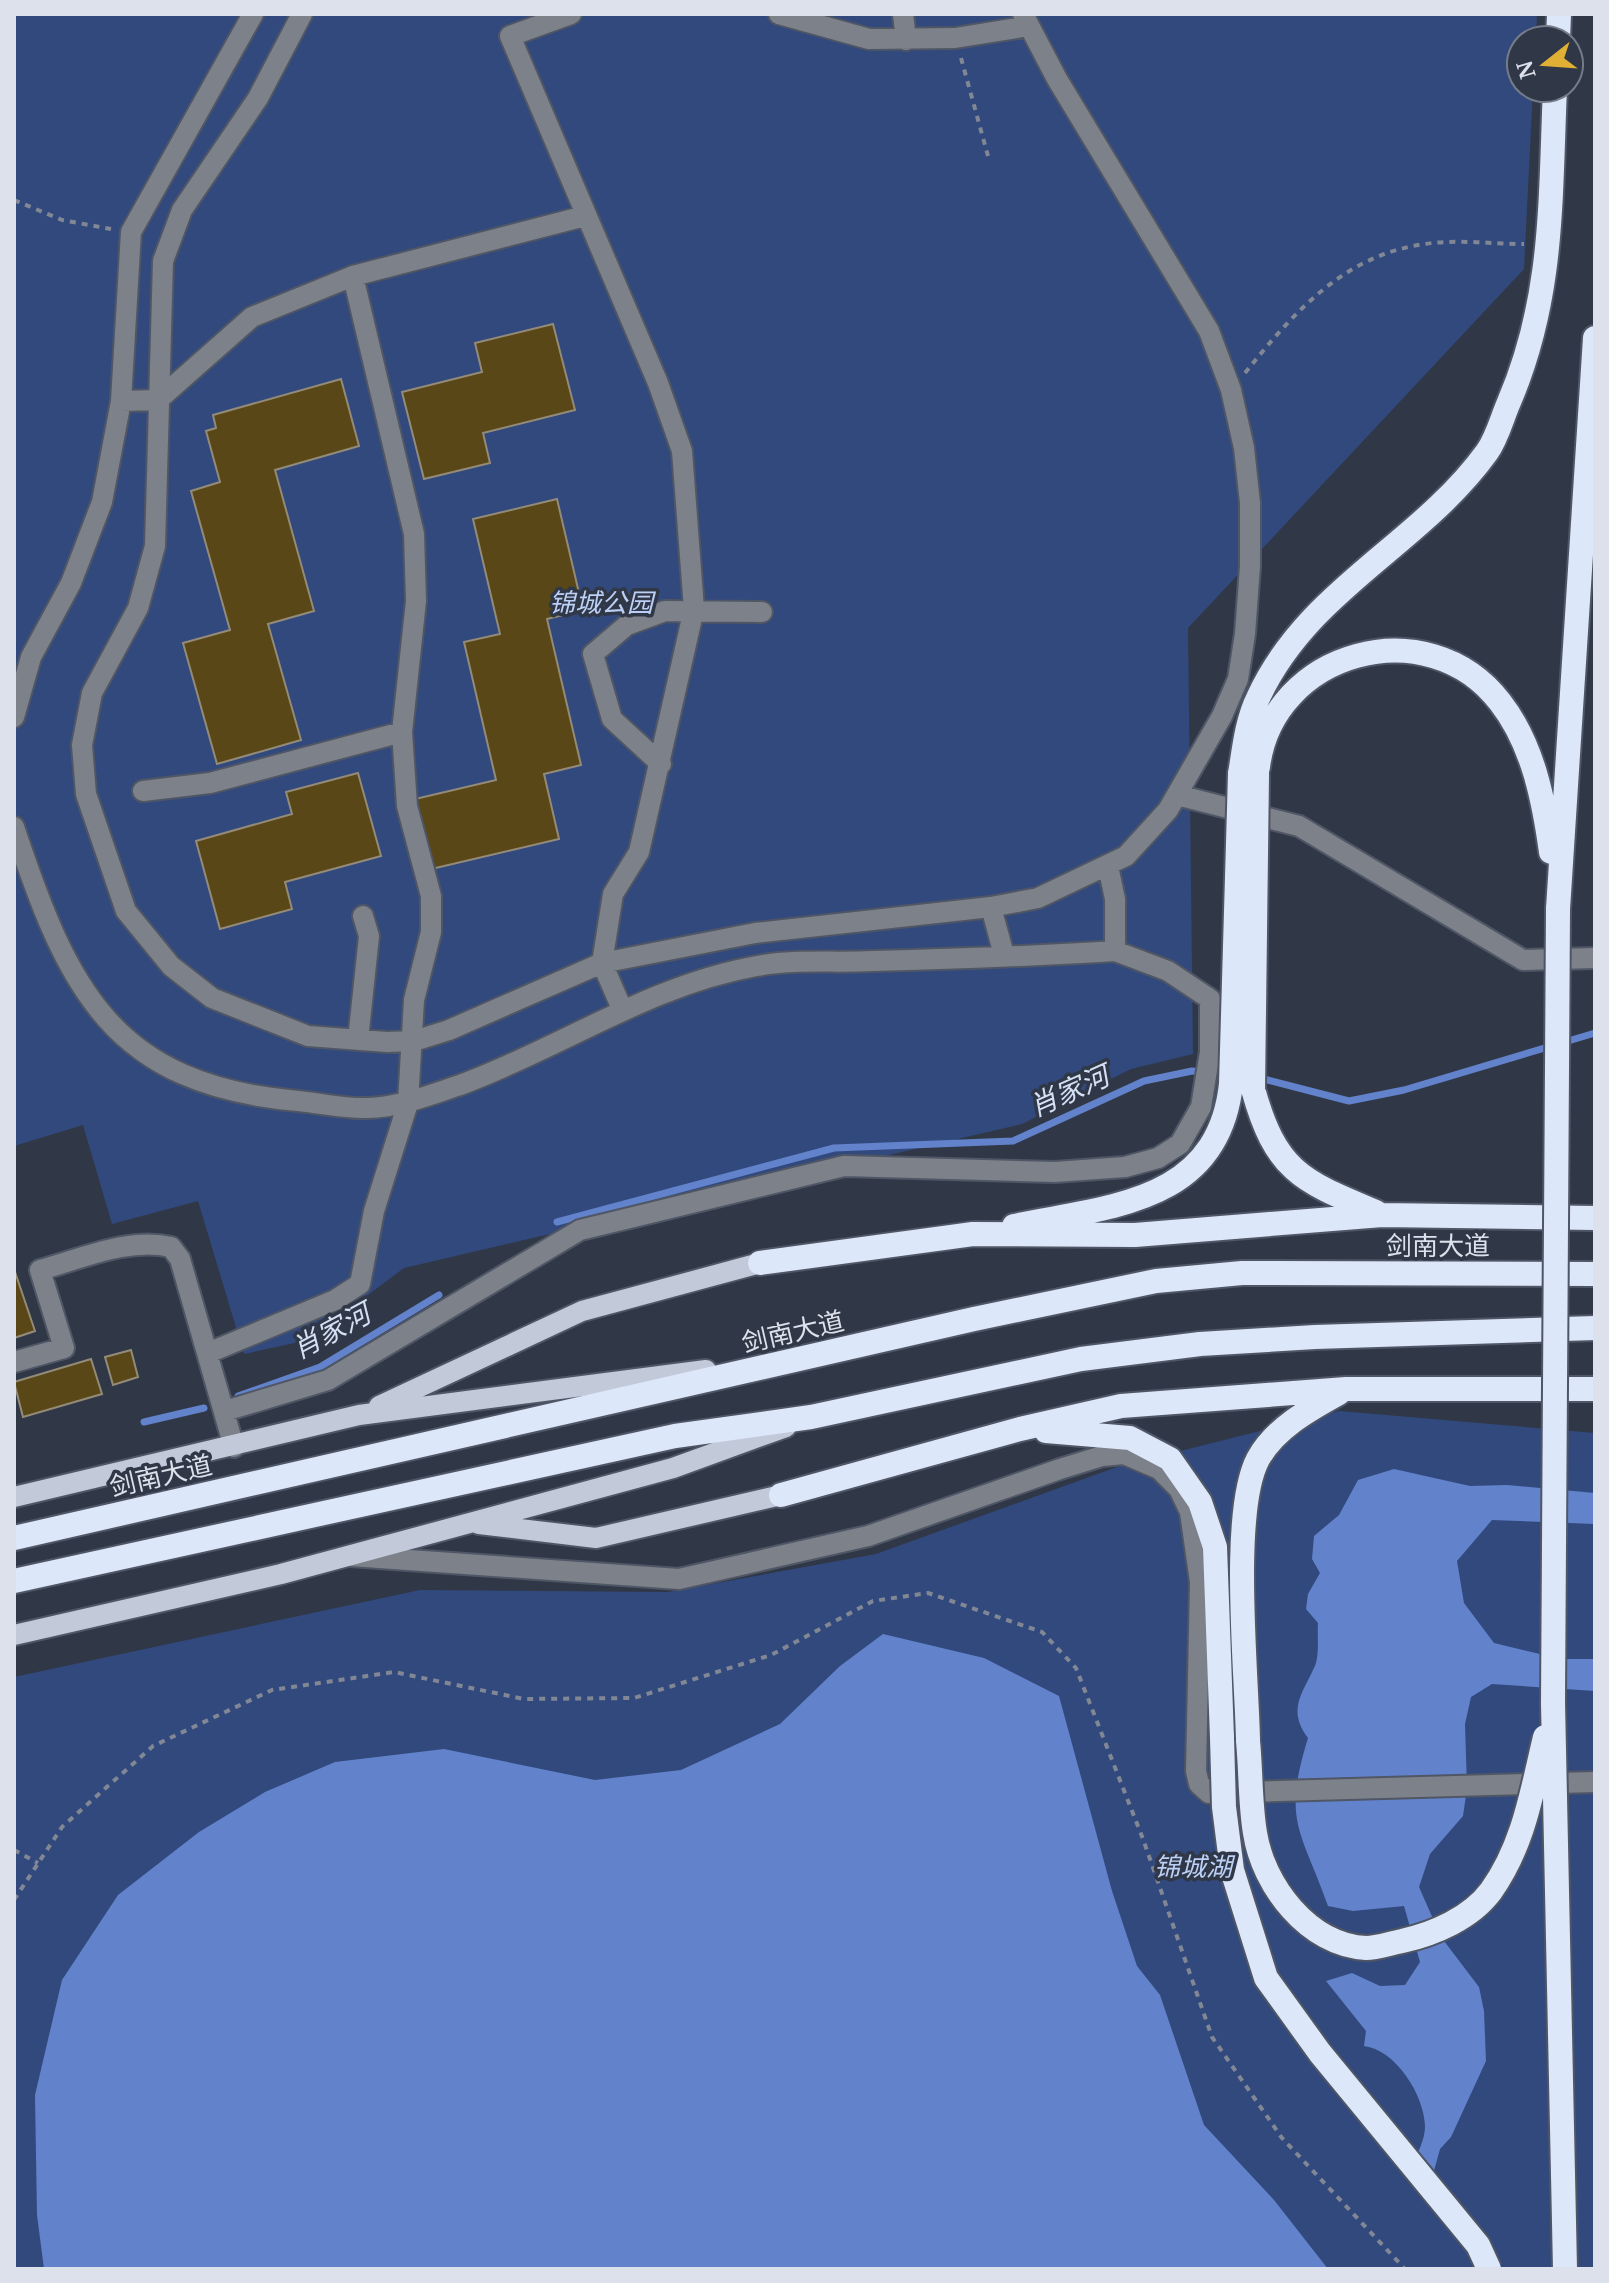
<svg xmlns="http://www.w3.org/2000/svg" width="1609" height="2283" font-family="'Noto Serif','Noto Sans SC',serif">
<rect width="100%" height="100%" fill="#303847"/>
<path fill="#32497d" d="M14 14H1537L1536 40H1521V88H1533L1524 269 1188 628 1193 1054 1131 1069 1022 1124 404 1268 308 1340 244 1354 198 1201 112 1224 83 1125 14 1146Z
M1339 1411 1595 1433V2269H14V1677L420 1590 668 1592 876 1554 1117 1467Z"/>
<path fill="#6283cb" d="M1394 1469 1470 1486 1507 1485 1595 1493V1524L1492 1520 1457 1561 1464 1603 1494 1643 1561 1659H1595V1691L1492 1684 1471 1697 1465 1724 1467 1788 1463 1816 1430 1854 1419 1887 1441 1937 1479 1987 1484 2011 1486 2061 1451 2137 1440 2149 1432 2178 1413 2187C1406 2164 1425 2149 1425 2126 1424 2095 1396 2050 1364 2046L1366 2031 1326 1981 1352 1973 1380 1986 1405 1985 1420 1962 1404 1906 1353 1911 1328 1906C1301 1829 1282 1823 1308 1738 1287 1710 1302 1694 1314 1668 1320 1656 1317 1636 1318 1623L1306 1609 1308 1594 1320 1573 1312 1559 1314 1536 1339 1515 1358 1480Z
M883 1634 984 1658 1059 1696 1112 1891 1137 1966 1160 1995 1204 2125 1274 2200 1328 2269H44L37 2215 35 2095 62 1980 118 1895 199 1832 265 1792 335 1762 444 1749 595 1780 681 1770 780 1724 840 1666Z"/>
<g fill="none" stroke-linecap="round" stroke-linejoin="round">
<path stroke="#6283cb" stroke-width="7" d="M1256 1077 1349 1101 1404 1090 1595 1033
M557 1222 834 1148 1013 1141 1144 1081 1192 1071 1227 1074
M238 1396 320 1367 439 1295
M144 1422 204 1408"/>
</g>
<path fill="#5a4717" stroke="#938b78" stroke-width="2" d="M553 324 575 410 483 433 490 463 424 479 402 392 482 372 475 343Z
M341 379 359 446 275 470 314 611 268 624 301 740 217 764 183 643 230 630 191 491 220 482 206 431 216 428 213 415Z
M557 499 583 610 547 619 581 765 544 774 559 839 427 870 411 800 496 780 464 642 500 634 473 519Z
M358 773 381 856 285 882 292 909 220 929 196 841 292 814 286 792Z
M14 1269 35 1331 14 1338Z
M131 1350 138 1377 113 1385 105 1357Z
M91 1359 102 1394 23 1417 14 1382Z"/>
<g fill="none" stroke-linecap="round" stroke-linejoin="round">
<defs>
<path id="minor" d="M302 14 258 98 182 210 163 261 155 546 138 608 92 693 82 745 86 794 126 911 171 966 212 998 308 1036 387 1042 414 1041 449 1030 602 963 755 933 991 907 1038 898 1126 856 1168 810 1222 716 1238 679 1245 634 1250 566V503L1244 448 1231 390 1209 331 1057 79 1023 14
M571 14 510 36 658 383 682 451 694 609 639 852 613 894 602 963 622 1009
M779 14 869 39 955 38 1029 26
M903 14 906 40
M121 401 158 400 252 317 353 276 585 216
M14 717 31 657 71 583 102 502 121 401 131 232 253 14
M661 764 612 719 593 654 627 625 665 611 762 612
M143 791 210 783 402 732
M1177 795 1299 826 1523 960 1595 958
M14 827C68 989 112 1085 298 1101 320 1103 345 1109 368 1108 400 1107 430 1095 460 1085 561 1048 649 985 757 966 793 959 835 963 872 961 953 959 1034 956 1115 951L1168 971 1210 999V1052L1201 1107 1180 1144 1158 1158 1125 1167 1055 1172 844 1166 580 1230 328 1380 225 1411
M1108 866 1115 899V951
M991 907 1004 955
M358 1040 369 936 363 916
M208 1353 335 1300 360 1284 374 1211 408 1103 414 1000 431 932V896L407 806 402 732 416 601 414 534 353 276
M14 1362 64 1348 40 1270C81 1259 128 1237 171 1247L180 1259 234 1447
M351 1556 679 1579 868 1536 1060 1469 1102 1456 1124 1454 1159 1469 1179 1489 1190 1512 1200 1582 1196 1771 1199 1784 1209 1793 1595 1782"/>
<path id="major" d="M379 1406 582 1311 760 1263
M14 1497 359 1415 706 1370
M479 1524 596 1538 781 1495
M14 1635 281 1574 673 1468 786 1427"/>
<path id="highway" d="M1558 40 1559 14
M1258 767C1272 651 1428 608 1500 702 1533 744 1544 801 1551 852
M1240 774C1244 749 1247 720 1258 698 1308 589 1419 546 1487 452 1497 438 1502 418 1509 402 1554 297 1550 200 1555 88
M1558 909 1595 338
M1253 1089C1276 1172 1302 1181 1376 1212
M1014 1226C1109 1206 1218 1204 1231 1084
M760 1263 973 1234 1135 1235 1382 1215 1595 1218
M1046 1431 1130 1438 1170 1459 1200 1502 1215 1547 1222 1738
M781 1495 1020 1429 1121 1406 1346 1389H1595
M14 1538 974 1319 1156 1281 1242 1273 1595 1274
M14 1581 675 1436 811 1417 1081 1359 1200 1344 1315 1337 1595 1328
M1248 1741C1247 1676 1230 1512 1258 1459 1275 1428 1310 1409 1339 1393"/>
</defs>
<use href="#minor" stroke="#4f5665" stroke-width="24"/>
<use href="#major" stroke="#4f5665" stroke-width="24"/>
<use href="#highway" stroke="#4f5665" stroke-width="28"/>
<path stroke="#818794" stroke-width="4" stroke-dasharray="6 6" stroke-linecap="butt" d="M961 58 988 156
M14 200 62 220 111 229
M1245 373C1294 312 1344 255 1425 244 1457 239 1492 244 1524 244
M14 1850 38 1863
M14 1900 62 1827 153 1746 272 1690 394 1672 524 1699 634 1698 771 1655 873 1601 928 1593 1042 1632 1076 1668 1143 1839 1212 2037 1282 2138 1405 2269"/>
<use href="#minor" stroke="#7d8189" stroke-width="20"/>
<use href="#major" stroke="#c2cada" stroke-width="20"/>
<use href="#highway" stroke="#dde7fa" stroke-width="24"/>
<defs>
<path id="highway-bridge" d="M1558 909 1553 1703 1565 2269
M1231 1084 1240 774
M1253 1089 1257 774
M1222 1738 1224 1807 1232 1870 1266 1978 1320 2053 1478 2245 1489 2269
M1248 1741C1251 1771 1250 1803 1255 1833 1263 1885 1308 1945 1366 1948 1377 1948 1391 1943 1402 1941 1434 1934 1471 1918 1491 1891 1524 1845 1532 1791 1545 1737"/>
</defs>
<use href="#highway-bridge" stroke="#4f5665" stroke-width="28" stroke-linecap="butt"/>
<use href="#highway-bridge" stroke="#dde7fa" stroke-width="24"/>
</g>
<g text-anchor="middle" stroke-width="7" stroke-linejoin="round" paint-order="stroke">
<g font-size="26" font-style="italic" fill="#bccff6" stroke="#303847">
<text x="601" y="612">锦城公园</text>
<text x="1193" y="1876">锦城湖</text>
</g>
<g font-size="26" fill="#dce1eb" stroke="#303847">
<text x="1438" y="1255">剑南大道</text>
<text transform="translate(793 1332) rotate(-13)" y="9">剑南大道</text>
<text transform="translate(161 1476) rotate(-13)" y="9">剑南大道</text>
</g>
<g font-size="28" font-style="italic" fill="#d6e0f4" stroke="#303847">
<text transform="translate(1069 1091) rotate(-24)" y="10">肖家河</text>
<text transform="translate(331 1331) rotate(-28)" y="10">肖家河</text>
</g>
</g>
<rect width="1609" height="2283" fill="none" stroke="#dce1eb" stroke-width="32"/>
<g transform="translate(1545 64) rotate(253)"><circle r="38" fill="#303847" stroke="#757c89" stroke-width="2"/>
<path d="M0-6L14 30L0 20L-14 30Z" fill="#e0b034"/>
<text y="-12" font-size="22" font-weight="bold" text-anchor="middle" fill="#dce1eb">N</text>
</g>
</svg>
